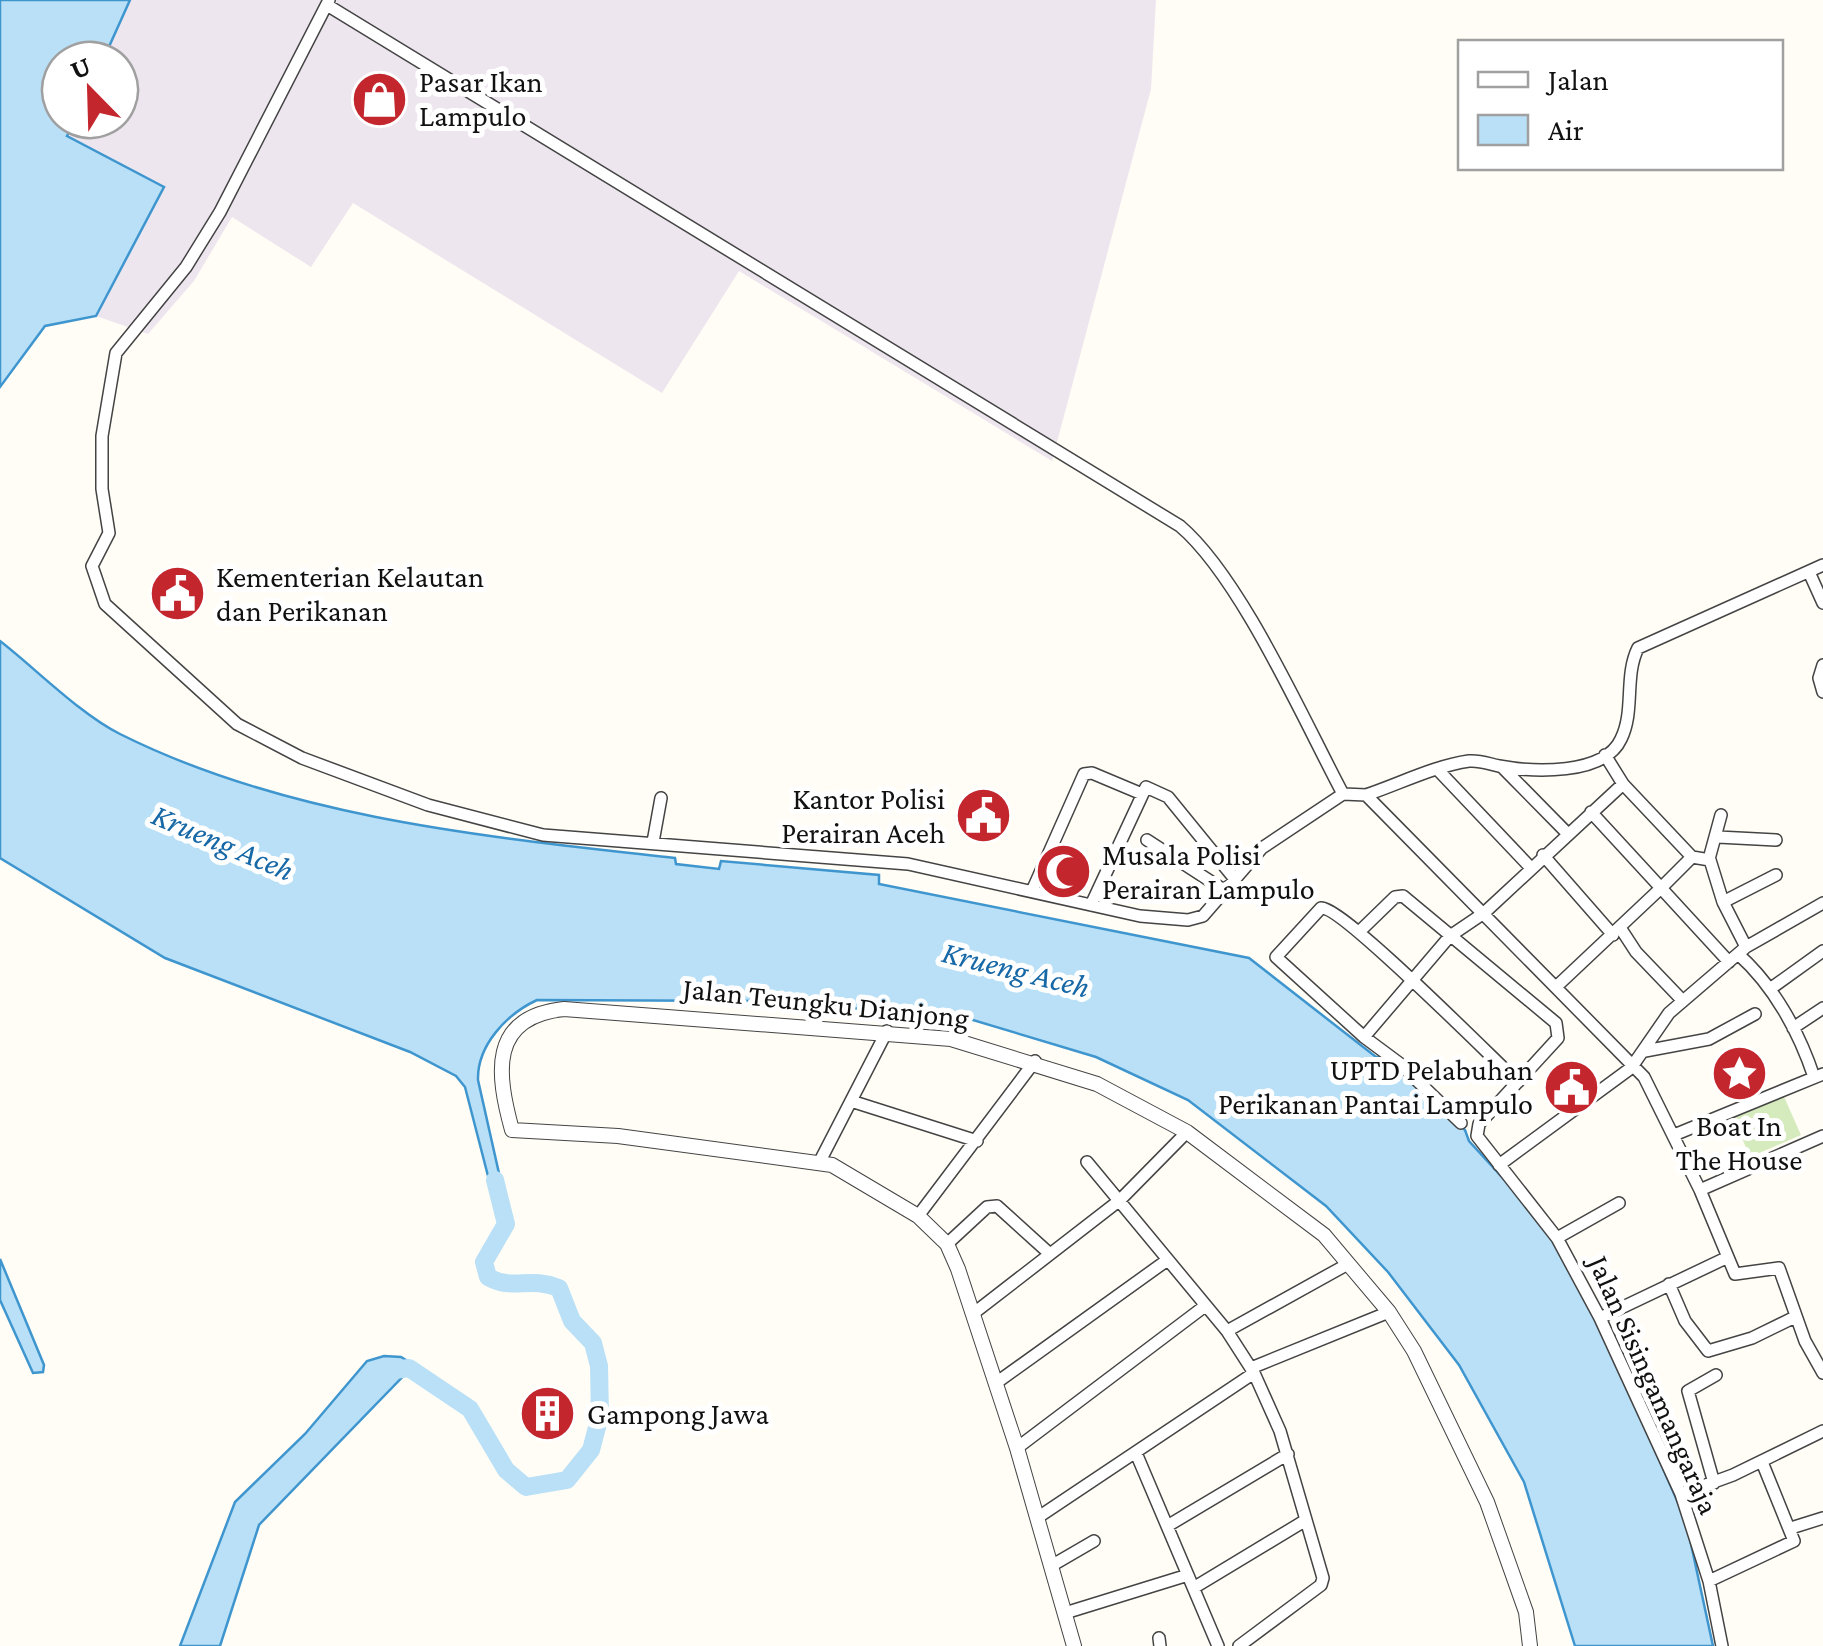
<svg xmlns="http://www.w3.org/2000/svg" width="1823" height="1646" font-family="'Crimson Pro',serif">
<rect width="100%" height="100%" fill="#fffdf5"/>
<path fill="#eee6ef" d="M130 0H1156L1151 89 1052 461 739 271 662 393 353 203 311 267 232 217 194 281 148 334 96 316 163 187 67 136 75 120H120V60H103Z"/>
<path fill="#d5ebbd" d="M1781 1090 1801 1135 1750 1157 1731 1112Z"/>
<path fill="#b9e0f7" stroke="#3f96cf" stroke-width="2.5" d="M0 0H130L103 60H60V120H75L67 136 164 187 96 316 45 326 0 387Z
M0 641C36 669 80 714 120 734 290 819 489 837 675 858L676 864 719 869 721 861 879 875V884L1249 958 1376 1057 1386 1056 1465 1130 1469 1141 1547 1226 1596 1315 1686 1521 1713 1646H1575L1524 1482 1459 1365 1388 1272 1326 1206 1188 1100 1096 1057 963 1017 761 1001 537 1000C507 1014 477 1045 478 1080L505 1200 495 1203 465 1087 456 1076 410 1052 165 958 0 858Z
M0 1259 44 1365 43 1372 33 1373 0 1300Z
M384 1356 401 1357 414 1365 259 1525 220 1646H180L235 1502 305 1434 367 1361Z"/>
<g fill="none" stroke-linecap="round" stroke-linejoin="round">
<path stroke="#b9e0f7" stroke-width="18" d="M387 1371 409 1368 470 1409 506 1470 526 1487 567 1480 591 1450 600 1416 599 1366 593 1343 572 1321 559 1288C529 1276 512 1291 488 1277L484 1262 506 1224 495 1180"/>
<defs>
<path id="minor" d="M329 0 220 212 186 267 116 353 102 436V489L109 533 92 566 105 604 237 724 302 758 428 805 543 835 908 864 1140 916 1188 920 1203 916 1262 848 1343 794 1366 795
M327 5 1180 526C1241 578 1303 719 1343 794
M1823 565 1638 648C1624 676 1635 711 1621 739 1604 776 1532 772 1499 766 1489 764 1480 760 1469 761 1434 766 1399 784 1366 795L1644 1077 1700 1190 1735 1274 1779 1268 1805 1341 1823 1373
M1809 572 1823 603
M1823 665 1819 678 1823 692
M1605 755 1623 784 1692 857
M1502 767 1567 833
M1438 770 1531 868
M1718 837 1776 840
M1147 840 1224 890
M653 842 661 798
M1543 855 1613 935
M1709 859 1721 815
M1032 891 1084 774 1092 773 1142 794
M1723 902 1776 875
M1091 905 1146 787 1168 797 1234 878
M1621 929 1636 952 1682 1000
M1361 930 1395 897 1403 896 1556 1023 1558 1038 1479 1124 1477 1136 1557 1238 1600 1318 1681 1494 1709 1581 1722 1646
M1738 954C1774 986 1799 1032 1814 1077
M1729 962 1661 888 1692 857 1710 860 1723 902 1746 947
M1557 986 1661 888 1591 812
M1770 989 1823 951
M1793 1028 1823 1008
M1364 1037 1399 1063 1461 1123
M1645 1051 1709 1039 1755 1014
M1518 1082C1491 1057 1342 906 1321 908L1276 957 1364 1037 1450 936 1484 913 1623 784
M851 1101 977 1141
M1674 1135 1823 1074
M1087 1162 1227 1331 1254 1373 1280 1431 1323 1578 1321 1585 1239 1646
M819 1163 887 1031
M1499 1165 1631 1068 1669 1013 1746 947 1823 903
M1700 1190 1823 1136
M918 1216 1035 1061
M1557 1238 1619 1203
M947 1244 987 1207 997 1206 1050 1254
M1669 1284 1685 1321 1708 1351 1752 1338 1795 1317
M974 1313 1120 1200 1187 1132
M1600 1318 1728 1257
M1227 1331 1348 1264
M1251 1368 1389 1312
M996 1383 1166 1261
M1017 1448 1205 1306
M1136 1453 1218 1646
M1714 1483 1688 1391 1716 1375
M1681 1494 1733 1475 1823 1431
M1037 1518 1254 1373
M1169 1525 1288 1454
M1791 1528 1823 1518
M1051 1566 1094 1541
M1709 1581 1794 1541 1762 1462
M1195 1587 1306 1520
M1065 1613 1188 1575
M1159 1638 1160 1646"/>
<path id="tertiary" d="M1074 1646 1017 1448 958 1269 947 1244 918 1216 832 1165 618 1136 512 1130C497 1075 488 1017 564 1009L951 1039 1097 1084 1187 1132 1324 1235 1389 1312 1414 1351 1487 1502 1526 1612 1530 1646"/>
</defs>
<use href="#minor" stroke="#444" stroke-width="14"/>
<use href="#tertiary" stroke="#444" stroke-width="16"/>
<use href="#minor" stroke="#fff" stroke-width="11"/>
<use href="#tertiary" stroke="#fff" stroke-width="14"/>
</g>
<defs>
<symbol id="shop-disc" viewBox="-11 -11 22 22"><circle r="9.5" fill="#c4262e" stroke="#fff"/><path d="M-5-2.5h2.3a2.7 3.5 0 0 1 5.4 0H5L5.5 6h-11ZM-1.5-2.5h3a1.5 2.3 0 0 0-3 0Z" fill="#fff"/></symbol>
<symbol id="civic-disc" viewBox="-11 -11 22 22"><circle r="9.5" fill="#c4262e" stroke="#fff"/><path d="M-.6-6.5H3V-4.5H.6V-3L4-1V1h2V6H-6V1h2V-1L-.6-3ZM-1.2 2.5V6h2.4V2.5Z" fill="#fff"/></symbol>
<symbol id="mosque-disc" viewBox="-11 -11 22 22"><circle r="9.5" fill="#c4262e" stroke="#fff"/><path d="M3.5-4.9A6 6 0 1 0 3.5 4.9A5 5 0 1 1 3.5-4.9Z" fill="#fff"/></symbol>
<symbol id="sight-disc" viewBox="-11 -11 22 22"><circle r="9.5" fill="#c4262e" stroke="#fff"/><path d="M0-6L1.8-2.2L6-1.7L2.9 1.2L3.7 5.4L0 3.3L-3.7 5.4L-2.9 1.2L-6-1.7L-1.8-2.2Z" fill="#fff"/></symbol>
<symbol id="building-disc" viewBox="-11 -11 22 22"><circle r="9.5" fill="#c4262e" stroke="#fff"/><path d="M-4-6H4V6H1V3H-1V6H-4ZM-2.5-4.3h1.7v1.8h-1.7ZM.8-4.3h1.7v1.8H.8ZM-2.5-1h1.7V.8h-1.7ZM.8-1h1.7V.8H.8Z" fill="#fff"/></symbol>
</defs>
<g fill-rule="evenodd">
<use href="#shop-disc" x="348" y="68" width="63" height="63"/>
<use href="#civic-disc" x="146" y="562" width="63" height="63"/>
<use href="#civic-disc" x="952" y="784" width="63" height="63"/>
<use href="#mosque-disc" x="1032" y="840" width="63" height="63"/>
<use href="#sight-disc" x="1708" y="1042" width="63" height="63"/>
<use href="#civic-disc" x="1540" y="1056" width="63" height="63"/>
<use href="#building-disc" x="516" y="1382" width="63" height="63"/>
</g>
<g text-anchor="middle" stroke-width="10" stroke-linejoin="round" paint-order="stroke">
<g font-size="30" fill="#111" stroke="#fff" text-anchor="start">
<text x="419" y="92">Pasar Ikan<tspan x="419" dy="34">Lampulo</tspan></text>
<text x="216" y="587">Kementerian Kelautan<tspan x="216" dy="34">dan Perikanan</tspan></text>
<text x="945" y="809" text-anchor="end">Kantor Polisi<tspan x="945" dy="34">Perairan Aceh</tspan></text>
<text x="1102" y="865">Musala Polisi<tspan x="1102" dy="34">Perairan Lampulo</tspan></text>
<text x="1533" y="1080" text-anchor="end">UPTD Pelabuhan<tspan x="1533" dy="34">Perikanan Pantai Lampulo</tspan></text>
<text x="1739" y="1136" text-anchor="middle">Boat In<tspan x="1739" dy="34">The House</tspan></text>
<text x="587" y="1424">Gampong Jawa</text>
</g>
<g font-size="30" fill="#111" stroke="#fff">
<text transform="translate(826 1003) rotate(6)" y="10">Jalan Teungku Dianjong</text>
<text transform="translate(1654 1385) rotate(66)" y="10">Jalan Sisingamangaraja</text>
</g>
<g font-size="32" font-style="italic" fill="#1768a6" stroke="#fff">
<text transform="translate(223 842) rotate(23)" y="11">Krueng Aceh</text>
<text transform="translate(1016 969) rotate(14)" y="11">Krueng Aceh</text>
</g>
</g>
<rect x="1458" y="40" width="325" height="130" fill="#ffffff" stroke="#a0a0a0" stroke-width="2.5"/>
<rect x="1478" y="72" width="50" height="15" fill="#ffffff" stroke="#a0a0a0" stroke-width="2.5"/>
<text x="1548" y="90" font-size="30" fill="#111111">Jalan</text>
<rect x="1478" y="115" width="50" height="30" fill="#b9e0f7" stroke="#a0a0a0" stroke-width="2.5"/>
<text x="1548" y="140" font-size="30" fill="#111111">Air</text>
<g transform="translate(90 90) rotate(337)"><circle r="48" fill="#ffffff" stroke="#a0a0a0" stroke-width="2.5"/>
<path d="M0-8L18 38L0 25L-18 38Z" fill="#c4262e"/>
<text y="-15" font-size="28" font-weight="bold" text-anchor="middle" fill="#111111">U</text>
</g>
</svg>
